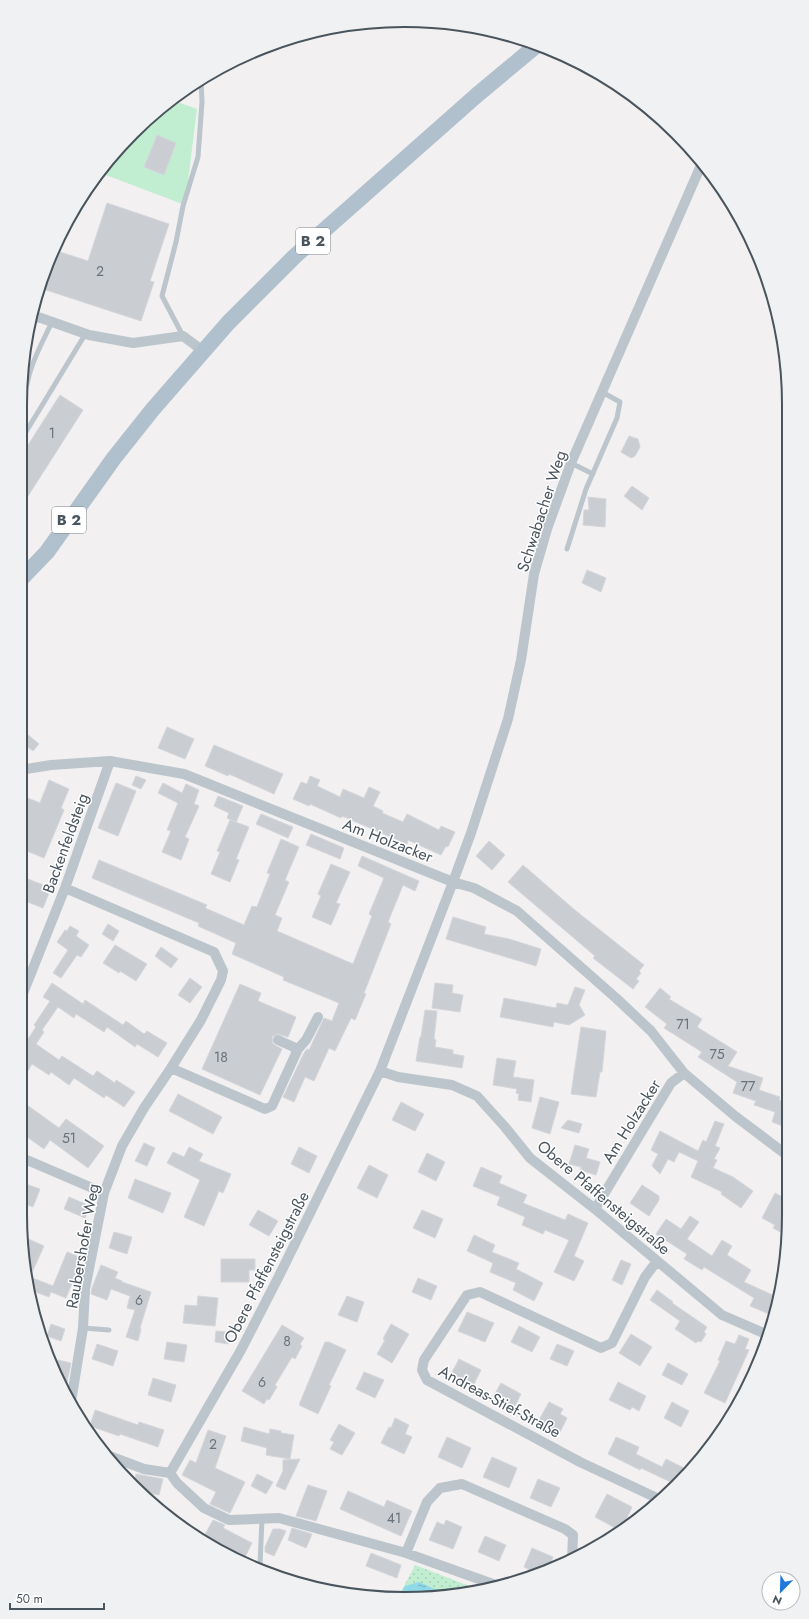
<svg xmlns="http://www.w3.org/2000/svg" width="809" height="1619" font-family="Jost,sans-serif">
<defs>
<pattern id="grass-dots" width="8" height="8" patternUnits="userSpaceOnUse"><rect width="8" height="8" fill="#c1eed1"/><path d="M2 2h.1M6 6h.1" fill="none" stroke="#a7ceb6" stroke-width="1.8" stroke-linecap="round"/></pattern>
<pattern id="water-ripples" width="26" height="14" patternUnits="userSpaceOnUse"><rect width="26" height="14" fill="#90d9e9"/><path d="M2 4q2-2 4 0t4 0M15 11q2-2 4 0t4 0" fill="none" stroke="#78b3c0"/></pattern>
</defs>
<rect width="100%" height="100%" fill="#f2f0f0"/>
<path fill="url(#grass-dots)" d="M415 1565 477 1589 454 1596 400 1594Z"/>
<path fill="#c1eed1" d="M172 100 197 109 185 205 98 172 151 116Z"/>
<path fill="url(#water-ripples)" d="M419 1582 450 1596 400 1594 405 1586Z"/>
<path fill="#cacdd2" stroke="#d4d6db" d="M157 135 176 143 164 175 144 167Z
M107 203 169 224 150 281 154 282 141 321 40 288 54 250 88 261Z
M60 395 83 410 21 507V456Z
M629 436 638 439 640 447 635 456 631 458 621 452Z
M632 486 649 498 642 510 624 496Z
M588 497 606 499 605 527 583 525 584 510H589Z
M587 570 606 578 601 592 582 583Z
M167 727 194 739 185 759 158 748Z
M20 728 39 744 33 751 20 741Z
M214 745 283 774 274 794 229 774 228 776 205 766Z
M136 776 146 780 141 789 132 785Z
M310 776 320 780 317 786 340 797 343 789 364 798 369 787 380 792 373 806 383 811 382 813 403 822 407 814 439 830 441 826 455 832 448 847 446 846 441 855 408 840 407 844 342 816 341 818 310 804 309 806 293 799 301 782 307 784Z
M49 780 69 789 61 808 64 810 44 858 20 848V802L23 796 40 803Z
M116 783 136 791 118 836 98 828Z
M163 783 182 793 186 784 199 790 194 804 199 806 185 837 189 839 181 860 162 852 171 831 167 830 178 803 158 793Z
M218 796 243 806 236 822 227 818 229 813 214 806Z
M261 814 293 827 288 838 256 824Z
M230 820 249 827 236 859 239 860 230 882 211 874 220 852 217 851Z
M311 834 344 848 340 859 306 845Z
M281 839 299 847 285 880 289 882 275 915 282 918 277 931 353 964 372 916 369 914 384 878 358 866 362 856 419 881 415 891 403 885 388 922 391 924 364 993 366 994 355 1020 351 1018 335 1051 329 1048 314 1081 305 1077 294 1102 283 1097 304 1053 307 1049 309 1050 324 1018 332 1021 339 1003 283 980 284 977 232 954 236 943 198 926 199 923 92 878 99 860 207 905 205 908 244 925 252 906 257 907 270 874 267 873Z
M489 841 505 855 492 870 476 856Z
M331 864 350 872 336 903 340 904 331 925 312 917 321 896 318 894Z
M523 865 576 911 644 965 639 971 641 973 636 979 639 981 633 989 593 958 595 956 508 882Z
M20 876 51 888 43 908 20 899Z
M453 917 486 927 484 934 509 939 541 949 536 966 446 939Z
M108 924 119 931 113 941 102 934Z
M70 926 79 931 76 936 89 945 81 957 77 955 61 978 53 973 68 950 57 942 65 930 67 931Z
M115 945 147 964 136 981 120 971 119 973 103 963Z
M161 947 178 959 171 968 155 956Z
M190 978 202 987 190 1003 178 995Z
M52 983 83 1004 85 1000 123 1025 126 1021 144 1034 147 1031 167 1043 158 1057 137 1044 135 1047 107 1027 104 1032 76 1014 74 1018 58 1007 42 1030 44 1032 36 1044 59 1060 62 1056 93 1076 97 1071 115 1083 116 1080 135 1092 124 1107 106 1095 104 1098 74 1078 69 1085 51 1072 49 1075 32 1064 20 1084V1051L36 1027 34 1025 50 1001 43 997Z
M435 983 453 985 452 993 463 995 460 1012 432 1008Z
M240 984 261 993 258 1001 296 1017 288 1037 278 1034 272 1037 273 1044 282 1049 260 1095 202 1069Z
M575 987 585 990 579 1005 585 1015 569 1025 554 1022 553 1027 500 1017 504 998 556 1008 557 1003 568 1005Z
M660 988 671 997 669 999 702 1019 697 1027 737 1052 728 1066 763 1078 759 1090 780 1097 779 1100 788 1103V1128L772 1122 775 1112 754 1105 756 1101 733 1093 737 1082 698 1057 702 1052 664 1028 667 1024 645 1007Z
M425 1010 437 1011 434 1039 436 1040 435 1047 453 1050V1054L464 1056 462 1068 416 1061 420 1037H421Z
M581 1027 606 1031 602 1072H600L596 1097 571 1094Z
M497 1058 516 1061 513 1077 534 1080 531 1102 518 1100 519 1094 516 1093 517 1089 493 1085Z
M178 1094 222 1117 213 1134 169 1111Z
M540 1097 559 1102 550 1134 532 1128Z
M20 1100 59 1128 66 1119 104 1146 88 1168 50 1140 44 1149 20 1132Z
M401 1102 424 1114 415 1131 392 1120Z
M568 1120 582 1124 579 1133 561 1128Z
M715 1121 724 1124 715 1146 720 1148 714 1159 717 1160 713 1168 711 1167 733 1177 753 1191 741 1208 721 1194 722 1192 691 1177 698 1161 679 1152 674 1162 668 1159 660 1174 652 1166 658 1154 651 1150 660 1131 698 1151 703 1140 706 1142Z
M144 1143 155 1148 147 1166 135 1161Z
M575 1145 589 1149 586 1158 600 1162 596 1175 580 1170 581 1167 569 1164Z
M189 1147 203 1154 199 1161 231 1174 223 1193 219 1191 204 1226 184 1217 200 1180 167 1163 173 1152 184 1157Z
M299 1147 317 1156 309 1173 291 1164Z
M427 1153 445 1162 436 1181 418 1172Z
M369 1165 388 1175 377 1198 357 1188Z
M481 1167 502 1176 499 1183 527 1195 523 1203 565 1220 568 1214 588 1223 574 1256 584 1261 574 1281 554 1272 569 1240 545 1230 543 1234 522 1225 525 1217 497 1205 500 1197 473 1186Z
M135 1179 171 1193 163 1213 128 1198Z
M20 1182 40 1189 33 1207 20 1202Z
M642 1185 659 1196V1200L649 1216 630 1203Z
M775 1193 788 1200V1236L773 1228 775 1225 762 1218Z
M69 1197 90 1206 85 1218 64 1209Z
M258 1210 278 1221 269 1236 249 1225Z
M422 1210 443 1219 435 1238 413 1228Z
M690 1216 699 1222 687 1239 712 1256 722 1240 732 1246 727 1255 751 1270 744 1282 777 1297 769 1314 750 1306 754 1298 704 1267 702 1270 684 1259 687 1254 656 1234 666 1219 681 1229Z
M114 1232 132 1237 127 1254 109 1248Z
M474 1235 495 1245 492 1252 519 1263 516 1269 543 1283 534 1301 513 1290 516 1283 490 1272 493 1263 467 1251Z
M24 1237 44 1246 30 1277Z
M67 1252 82 1258 66 1298 51 1292 49 1297 33 1291 30 1277 53 1286Z
M221 1259H255V1270H249V1282H221Z
M621 1260 631 1264 622 1285 612 1280Z
M101 1265 118 1272 115 1278 122 1281V1282L151 1292 140 1328 141 1329 138 1341 126 1337 135 1310 127 1308 130 1296 111 1289 107 1300 91 1294 92 1288Z
M418 1278 437 1286 431 1300 412 1292Z
M657 1290 673 1302 672 1303 707 1327 704 1332 706 1334 701 1342 698 1341 696 1343 675 1329 680 1321 650 1300Z
M198 1296 218 1298 215 1326 183 1323 185 1305 197 1306Z
M347 1296 364 1302 357 1322 338 1315Z
M467 1312 494 1323 485 1342 458 1331Z
M51 1324 65 1329 61 1341 47 1336Z
M391 1324 409 1334 392 1363 377 1354 385 1340 383 1339Z
M282 1325 304 1338 300 1344 302 1346 295 1359 292 1357 275 1385 277 1387 269 1400 267 1399 264 1404 242 1391Z
M519 1326 540 1337 532 1352 511 1342Z
M216 1331 229 1332 228 1344 215 1342Z
M631 1334 652 1347 640 1366 619 1353Z
M739 1335 749 1339 745 1349 749 1350 725 1403 704 1393 720 1361 718 1360 726 1341 735 1344Z
M167 1342 187 1345 184 1362 164 1359Z
M325 1342H329L346 1350 329 1385 331 1386 318 1414 299 1405Z
M97 1344 118 1351 113 1366 92 1359Z
M557 1344 574 1351 567 1366 550 1359Z
M459 1359 481 1370 472 1388 450 1376Z
M58 1360 71 1363 66 1387 56 1367Z
M668 1363 688 1374 682 1385 662 1375Z
M364 1372 384 1380 375 1398 356 1389Z
M153 1378 176 1385 171 1402 148 1395Z
M618 1382 646 1396 639 1411 632 1407 630 1410 609 1400Z
M501 1383 521 1394 513 1410 492 1399Z
M549 1402 563 1409 560 1414 567 1418 559 1434 538 1422Z
M672 1402 689 1411 681 1427 664 1418Z
M95 1410 138 1425 139 1422 164 1430 158 1447 120 1434 119 1436 90 1426Z
M395 1418 409 1425 405 1434 412 1437 404 1454 381 1443 389 1427 391 1428Z
M339 1424 355 1433 342 1455 330 1449 334 1442 330 1440Z
M244 1427 269 1434 270 1429 281 1431V1433L294 1435 290 1459 266 1455 267 1448 241 1441Z
M208 1430 226 1436 215 1468 245 1482 230 1513 210 1504 216 1492 182 1475 190 1460 196 1463Z
M447 1437 471 1448 462 1468 438 1457Z
M616 1437 639 1447 636 1454 662 1467 666 1459 686 1469 677 1485 641 1468 640 1470 608 1454Z
M492 1457 517 1468 509 1488 483 1477Z
M300 1459 285 1490 276 1486 283 1471V1460Z
M136 1474 163 1479 159 1495 139 1491 134 1485Z
M257 1474 273 1482 266 1494 251 1486Z
M538 1479 560 1488 551 1507 530 1498Z
M308 1485 327 1491 316 1521 296 1516Z
M348 1491 384 1507 387 1500 412 1511 401 1536 340 1509Z
M607 1494 632 1507 624 1524 617 1529 595 1517Z
M213 1520 225 1525 223 1528 252 1543 244 1559 212 1547 202 1540Z
M446 1520 462 1527 453 1549 429 1540 437 1522 444 1525Z
M292 1528 312 1534 306 1548 288 1540Z
M273 1529H280L286 1531 274 1556 265 1552V1547Z
M485 1536 506 1545 499 1561 478 1552Z
M532 1548 553 1557 549 1567 534 1572 524 1567Z
M371 1553 401 1565 397 1578 366 1566Z"/>
<g fill="none" stroke-linecap="round" stroke-linejoin="round">
<path stroke="#bcc5cc" stroke-width="5" d="M183 336 162 296 176 242 183 206 198 157 202 102 201 79
M21 399C28 388 27 380 31 369 36 353 45 337 52 322
M21 440 86 333
M571 463 593 474
M567 549 586 489 617 418 620 402 602 392
M83 1328 109 1330
M260 1565 262 1519"/>
<path stroke="#bcc5cc" stroke-width="10" d="M31 316 41 318 89 335 133 343 183 336 203 351
M20 770 51 765 110 761 184 774 453 882 474 888 517 911 616 998 651 1031 684 1073 735 1116 788 1156
M65 888 214 952 223 971 221 980 201 1020 171 1068 144 1108 122 1146 104 1193 85 1289 83 1328 72 1396
M20 1001 65 888 110 761
M278 1040 298 1049
M171 1068 265 1109 272 1106 298 1049 306 1040 318 1017
M380 1071 398 1077 452 1085 477 1096 505 1127 530 1158 595 1209 722 1315 768 1335
M20 1157 104 1193
M595 1209 671 1083 684 1073
M657 1261 645 1277 612 1343 601 1348 480 1292 467 1295 424 1360 422 1370 427 1380 580 1462 659 1499
M104 1454 144 1469 170 1473 177 1483 204 1508 229 1520 279 1518 406 1553 493 1584
M170 1473 241 1350 279 1276 380 1071 453 882 471 833 508 719 521 660 534 574 547 529 571 463 702 163
M406 1553 427 1502 440 1488 462 1484 565 1529 573 1535 572 1560"/>
<path stroke="#b1c0cd" stroke-width="16" d="M21 579 47 552 114 458 153 409 228 323 295 256 477 95 537 45"/>
</g>
<g text-anchor="middle" stroke-width="3" stroke-linejoin="round" paint-order="stroke">
<g font-size="14" fill="#69727a">
<text x="100" y="276">2</text>
<text x="52" y="438">1</text>
<text x="683" y="1029">71</text>
<text x="717" y="1059">75</text>
<text x="221" y="1062">18</text>
<text x="748" y="1091">77</text>
<text x="69" y="1143">51</text>
<text x="139" y="1305">6</text>
<text x="287" y="1346">8</text>
<text x="262" y="1387">6</text>
<text x="213" y="1449">2</text>
<text x="394" y="1523">41</text>
</g>
<g fill="#fff" stroke="#80878e" stroke-width="1">
<rect x="296" y="228" width="34" height="26" rx="3"/>
<rect x="52" y="507" width="34" height="26" rx="3"/>
</g>
<g font-size="15" font-weight="bold" fill="#49545d">
<text x="313" y="246">B 2</text>
<text x="69" y="525">B 2</text>
</g>
<g font-size="16" fill="#49545d" stroke="#fff">
<text transform="translate(541 511) rotate(-72)" y="6">Schwabacher Weg</text>
<text transform="translate(388 840) rotate(21)" y="6">Am Holzacker</text>
<text transform="translate(65 843) rotate(-70)" y="6">Backenfeldsteig</text>
<text transform="translate(631 1121) rotate(-58)" y="6">Am Holzacker</text>
<text transform="translate(604 1197) rotate(40)" y="6">Obere Pfaffensteigstraße</text>
<text transform="translate(82 1246) rotate(-80)" y="6">Raubershofer Weg</text>
<text transform="translate(266 1267) rotate(-63)" y="6">Obere Pfaffensteigstraße</text>
<text transform="translate(500 1401) rotate(28)" y="6">Andreas-Stief-Straße</text>
</g>
</g>
<path d="M0 0H809V1619H0ZM404 27H405A377 377 0 0 1 782 404V1215A377 377 0 0 1 405 1592H404A377 377 0 0 1 27 1215V404A377 377 0 0 1 404 27Z" fill="#f0f1f2" fill-rule="evenodd"/>
<path fill="none" stroke="#49545d" stroke-width="2" d="M404 27H405A377 377 0 0 1 782 404V1215A377 377 0 0 1 405 1592H404A377 377 0 0 1 27 1215V404A377 377 0 0 1 404 27Z"/>
<g transform="translate(781 1591) rotate(203)"><circle r="19" fill="#ffffff" stroke="#b6bbbe"/>
<path d="M0-3L7 15L0 10L-7 15Z" fill="#2179dc"/>
<text y="-6" font-size="11" font-weight="bold" text-anchor="middle" fill="#49545d">N</text>
</g>
<path d="M10 1603v6h94v-6" fill="none" stroke="#49545d" stroke-width="2"/>
<text x="16" y="1603" font-size="12" fill="#49545d" stroke="#ffffff" stroke-width="3" paint-order="stroke">50 m</text>
</svg>
